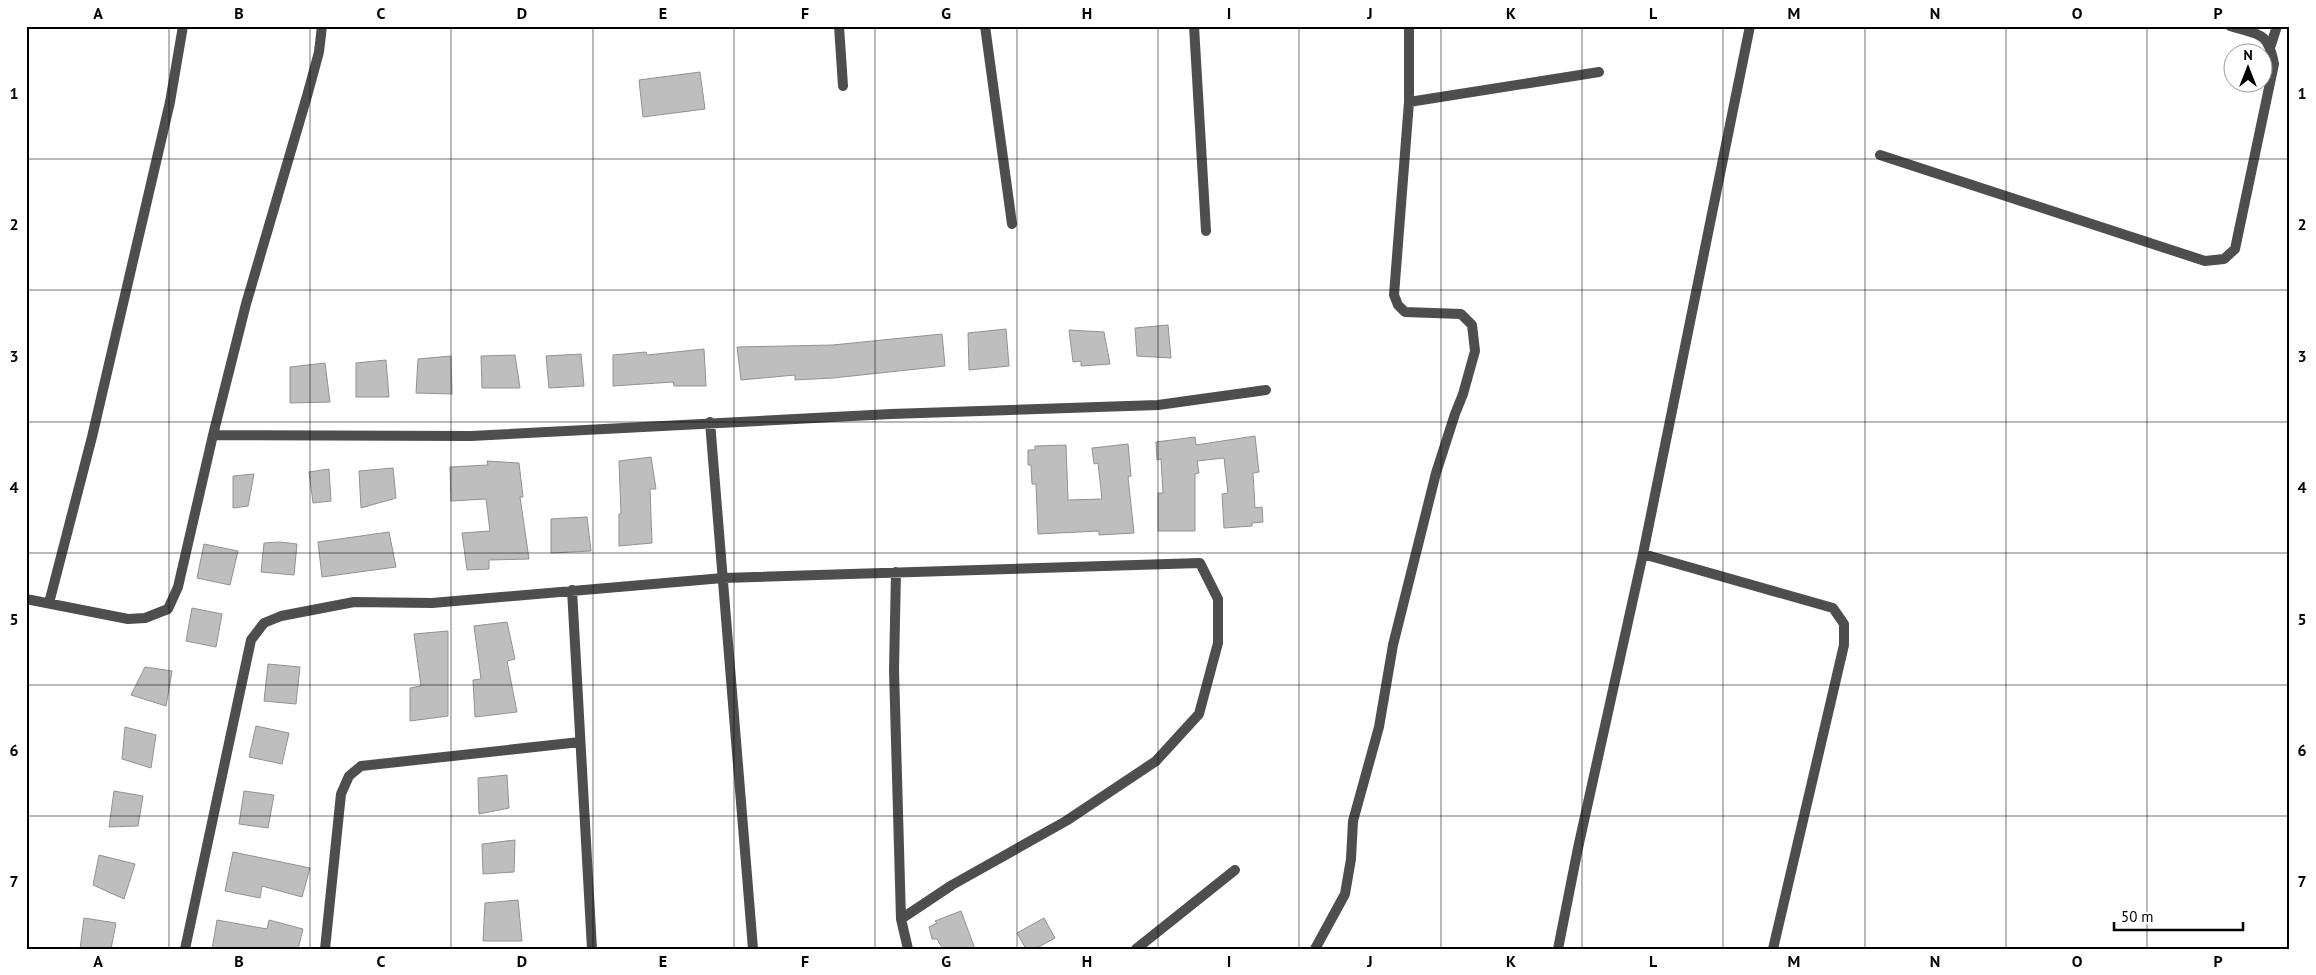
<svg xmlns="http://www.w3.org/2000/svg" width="2316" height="975" font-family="'PT Sans',sans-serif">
<rect width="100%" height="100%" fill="#fff"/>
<path fill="#bebebe" stroke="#929292" d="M700 72 705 109 643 117 639 80Z
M1168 325 1171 358 1137 356 1135 328Z
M1006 329 1009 366 969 370 968 333Z
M1069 330 1104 332 1110 364 1081 366V361L1073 362Z
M942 334 945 366 833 378 795 380V375L741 380 737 347 833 345Z
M704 349 706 386H674L673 382 613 386V355L646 352 647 355Z
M581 354 584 386 549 388 546 356Z
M515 355 520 388H482L481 356Z
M451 356 452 394 416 393 418 359Z
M386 360 389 397H356V363Z
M325 363 330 402 290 403V367Z
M1255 436 1259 472 1253 473 1255 508 1262 507 1263 522 1252 523V526L1224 528 1222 494 1228 493 1224 458 1197 461 1199 473 1195 474V531H1158V493H1163L1161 459 1157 460 1156 442 1195 437 1196 445Z
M1128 444 1131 476 1128 477 1134 533 1099 535V531L1038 534 1036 484H1032L1031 465H1028V450H1035V446L1066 445 1068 500 1102 499 1098 463 1094 464 1092 448Z
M651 457 656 489H650L652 543 619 546V514H621L619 461Z
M487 461 519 463 523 497H520L529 559 489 560V569L467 570 462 533 490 531 486 499 451 501 450 467 488 465Z
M393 468 396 498 361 508 359 471Z
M329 469 331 501 313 503 309 472Z
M254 474 248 506 233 508V476Z
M587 517 591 551 551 553V519Z
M389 532 396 567 322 577 318 542Z
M280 542 297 544 294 575 261 572 264 543Z
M204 544 238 551 230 585 197 578Z
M192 608 222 614 216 647 186 641Z
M507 622 515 659 507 661 517 712 475 717 473 680 481 679 474 626Z
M448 631V716L410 721V688L421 686 414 634Z
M268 664 300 667 296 704 264 701Z
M145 667 172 671 166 706 131 695Z
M256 726 289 733 282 764 249 757Z
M125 727 156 735 151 768 122 759Z
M507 775 509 808 479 814 478 778Z
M114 791 143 796 138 826 109 827Z
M244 791 274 795 268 828 239 824Z
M515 840 514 872 483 874 482 844Z
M233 852 310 868 302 897 262 886 260 898 225 891Z
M99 855 135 864 124 899 93 885Z
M518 900 522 941H483L485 903Z
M961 911 975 949H943L937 939H932L929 927 937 923 935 921Z
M84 918 116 923 111 949H80Z
M1044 918 1055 938 1035 949H1026L1017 933Z
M217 920 267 929 269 920 303 929 298 949H212Z"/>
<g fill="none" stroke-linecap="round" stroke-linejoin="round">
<path stroke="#4e4e4e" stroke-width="10" d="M839 26 843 86
M985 26 1012 224
M1194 26 1206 231
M2271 45 2277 26
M1409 102 1599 72
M1880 155 2205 261 2224 259 2235 249 2274 64C2268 31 2259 35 2230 26
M710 422 753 949
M213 435 471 436 891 414 1158 405 1266 390
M1643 554 1833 608 1844 624V645L1773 949
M896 572 894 670 901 919 908 949
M572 590 592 949
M26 599 128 619 145 618 168 609 178 587 213 435 246 304 307 96 319 52 322 26
M49 603 92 437 170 102 183 26
M185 949 251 640 264 623 281 616 354 602 432 603 723 578 1200 563 1218 599V643L1199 714 1156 761 1066 821 952 885 901 919
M325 949 341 794 349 776 361 766 580 742
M1136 949 1235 870
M1315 949 1345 894 1351 859 1353 821 1379 727 1393 645 1436 473 1455 414 1463 394 1475 351 1472 325 1461 314 1405 312 1398 305 1394 295 1409 102V26
M1558 949 1578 848 1643 554 1750 26"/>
</g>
<path fill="none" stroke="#000" stroke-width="1" stroke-opacity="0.55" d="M169 26V949M310 26V949M451 26V949M593 26V949M734 26V949M875 26V949M1017 26V949M1158 26V949M1299 26V949M1441 26V949M1582 26V949M1723 26V949M1865 26V949M2006 26V949M2147 26V949M26 159H2290M26 290H2290M26 422H2290M26 553H2290M26 685H2290M26 816H2290"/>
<rect width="2316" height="975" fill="none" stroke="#ffffff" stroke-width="55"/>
<g transform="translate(2248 68)"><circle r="24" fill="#ffffff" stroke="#999999"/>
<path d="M0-4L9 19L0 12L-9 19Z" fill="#000000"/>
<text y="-8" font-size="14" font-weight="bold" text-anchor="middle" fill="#000000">N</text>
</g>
<path d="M2114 922v8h129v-8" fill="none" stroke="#000000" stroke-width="2.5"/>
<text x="2121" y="922" font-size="15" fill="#000000" stroke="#ffffff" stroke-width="4" paint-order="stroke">50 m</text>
<rect x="28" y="28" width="2260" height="920" fill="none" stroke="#000" stroke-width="2"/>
<g font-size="16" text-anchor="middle" font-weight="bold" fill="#000">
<text x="98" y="19">A</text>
<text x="239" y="19">B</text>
<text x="381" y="19">C</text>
<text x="522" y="19">D</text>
<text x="663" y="19">E</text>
<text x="805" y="19">F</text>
<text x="946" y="19">G</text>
<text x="1087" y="19">H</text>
<text x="1229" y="19">I</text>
<text x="1370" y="19">J</text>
<text x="1511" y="19">K</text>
<text x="1653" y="19">L</text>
<text x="1794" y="19">M</text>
<text x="1935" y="19">N</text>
<text x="2077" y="19">O</text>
<text x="2218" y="19">P</text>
<text x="14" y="99">1</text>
<text x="2302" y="99">1</text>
<text x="14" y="230">2</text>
<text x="2302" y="230">2</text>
<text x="14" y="362">3</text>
<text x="2302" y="362">3</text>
<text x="14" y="493">4</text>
<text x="2302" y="493">4</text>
<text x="14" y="625">5</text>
<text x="2302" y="625">5</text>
<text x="14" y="756">6</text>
<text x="2302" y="756">6</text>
<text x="14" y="887">7</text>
<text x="2302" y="887">7</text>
<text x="98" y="967">A</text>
<text x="239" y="967">B</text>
<text x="381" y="967">C</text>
<text x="522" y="967">D</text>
<text x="663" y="967">E</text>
<text x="805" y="967">F</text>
<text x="946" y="967">G</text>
<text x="1087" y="967">H</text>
<text x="1229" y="967">I</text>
<text x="1370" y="967">J</text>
<text x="1511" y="967">K</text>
<text x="1653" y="967">L</text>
<text x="1794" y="967">M</text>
<text x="1935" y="967">N</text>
<text x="2077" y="967">O</text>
<text x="2218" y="967">P</text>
</g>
</svg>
